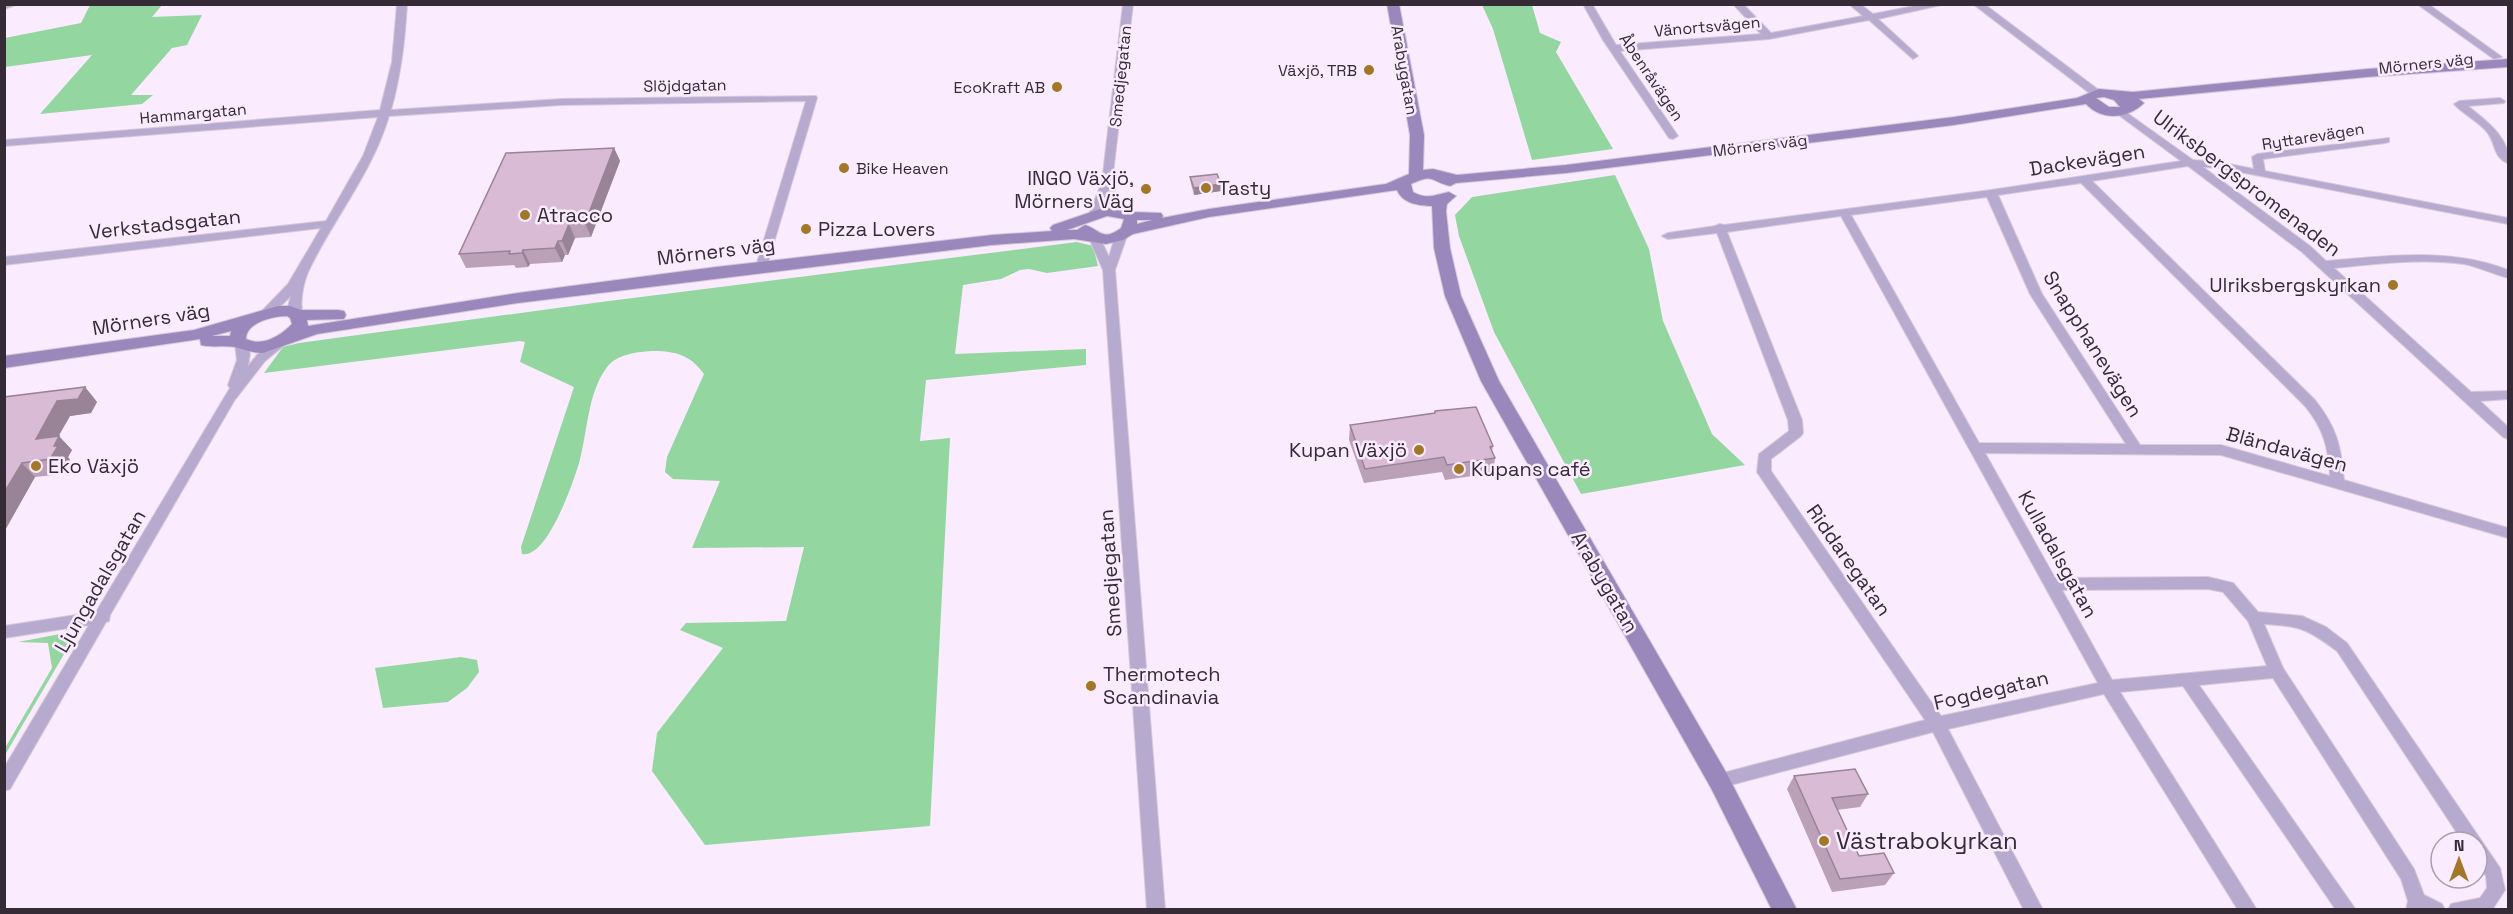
<svg xmlns="http://www.w3.org/2000/svg" width="2513" height="914" font-family="'Space Grotesk',sans-serif">
<rect width="100%" height="100%" fill="#fbebfe"/>
<path fill="#93d69f" d="M90 5H162L152 17 202 15 187 45 172 48 131 95H153L142 104 40 114 92 55 5 67V38L81 23Z
M1482 5H1532L1540 33 1561 42 1556 52 1613 149 1532 160 1493 29Z
M1615 175 1649 249 1663 321 1712 434 1745 465 1581 494 1494 332 1459 236 1455 215 1472 197Z
M1077 242 1093 246 1098 266 1047 273 1029 269 1020 270 1001 279 963 285 955 354 1086 349V365L926 380 920 441 950 438 930 826 705 845 652 771 657 733 723 648 680 630 686 623 786 621 804 547 692 548 720 481 673 479 665 472 667 457 704 374C692 357 679 352 658 351 642 351 618 353 607 367 587 394 588 431 579 463 573 483 547 559 522 554L521 547 574 387 520 362 525 342 520 341 264 373 283 347 299 343 601 302Z
M60 634 70 644 5 755V748L52 668 48 643 18 642Z
M461 657 477 660 479 672 467 688 448 702 383 708 375 668Z"/>
<g fill="none" stroke-linecap="round" stroke-linejoin="round">
<defs>
<path id="street" d="M4 4H19L4 9Z
M397 4H407C405 40 401 75 391 110L561 99 816 96 817 98 766 269 762 270 756 266 806 101 561 105 389 116C372 173 334 218 309 270 304 280 299 303 303 314L297 318 293 317 288 306 291 296 270 316 266 317 260 313 288 284 321 228 4 265V257L326 221 363 156 378 117 4 146V140L380 110 392 62Z
M1123 4H1133L1112 182 1117 202 1123 212 1121 214H1113L1105 201 1101 214 1095 217 1089 214 1102 182Z
M1583 4H1592L1616 45 1761 34 1733 4H1743L1771 33 1863 16 1849 4H1860L1873 14 1924 4H1946L1878 19 1916 54 1918 56 1913 59 1869 20 1769 39 1620 51 1678 136 1673 139 1669 138 1603 40Z
M1973 4H1984L2100 91V95H2092Z
M2417 4H2428L2502 57 2494 59Z
M2500 98 2505 101 2504 103 2468 106C2486 121 2511 138 2508 163 2493 158 2496 143 2487 132 2478 121 2464 115 2454 104L2459 101Z
M2120 108 2193 160 2219 162 2254 169 2252 157 2257 154 2389 138V142L2385 143 2263 159 2265 171 2508 218V224L2219 168 2203 167 2310 246 2326 261C2388 256 2450 247 2508 270V278C2493 274 2479 267 2464 264 2420 258 2377 264 2334 268L2471 392 2508 391V399L2480 401 2508 427V439L2503 437 2302 252 2188 166 2092 181 2315 400C2337 428 2341 446 2344 480L2508 528V538L2221 455 1985 453 2055 578 2208 577 2233 583 2258 612 2302 616 2326 627 2347 643 2500 868 2505 890 2492 910H2448L2451 904 2480 898 2487 888 2486 876 2477 864V842H2463L2337 651C2307 629 2301 626 2264 624L2283 668 2414 869 2424 895 2442 904 2445 910H2406L2408 901 2401 879 2273 678 2199 685 2356 910H2336L2183 686 2120 692 2257 910H2238L2104 694 1948 729 2043 910H2024L1933 732 1719 788 1713 786 1711 781 1713 776 1719 774 1925 720 1757 472 1759 454 1789 431 1788 420 1717 233 1668 239 1662 236 1668 233 1715 226 1720 224 1724 225 1991 190 2181 161 2116 113V109ZM2081 183 2305 406C2324 430 2328 446 2330 476L2221 445H2140L2042 294 1998 195ZM1987 197 2030 294 2126 444 1979 443 1851 215ZM1841 216 2098 683 1941 716 1771 471V459L1801 436 1803 433 1802 420 1727 232ZM2208 589 2223 592 2248 621 2267 666 2112 680 2062 590Z
M1121 233 1127 236 1115 270 1165 910H1147L1103 270 1089 238 1091 236H1099L1109 257 1115 236Z
M283 336 289 340 287 343 265 361 234 401 110 615 109 621 106 622 10 789 4 791V768L89 625 4 638V626L96 612 230 388 228 385 237 360 235 345 237 342 241 341 247 345 250 354 248 366 257 355Z"/>
<path id="secondary" d="M1387 4H1399L1424 135 1423 170 1433 169 1457 175 1566 165 1954 117 2077 98 2099 89 2133 92 2367 69 2508 59V67L2367 77 2139 99 2144 103C2128 119 2102 121 2086 104L1954 125 1566 173 1456 183 1450 186C1429 181 1435 173 1411 184L1413 192C1427 200 1434 195 1449 192L1456 196 1447 204 1446 211 1450 248 1461 296 1499 381 1727 774 1797 910H1772L1711 788 1481 381 1445 296 1434 248 1432 206C1419 206 1402 203 1397 190L1209 217 1133 234 1123 240 1106 244 1074 239 992 245 518 303 317 334 263 353C252 353 245 350 235 347 224 345 212 348 201 345L200 339 4 368V356L194 330 278 306H290L301 310H338L344 311 346 315 344 319 307 320 308 326 518 293 716 267 992 235 1052 231 1050 228 1053 225 1106 207 1132 212 1161 213 1163 216 1162 218 1209 209 1386 184 1409 174 1410 135ZM2104 97 2114 100 2120 107H2109L2096 98ZM1107 216 1124 219 1121 228C1102 242 1101 230 1085 225L1077 230H1067ZM1137 220H1152L1137 224ZM287 316 290 318 292 324C280 336 263 347 246 339 246 322 274 316 287 316ZM231 331 230 336H212Z"/>
</defs>
<use href="#street" stroke="#d7c8da" stroke-width="2"/>
<use href="#secondary" stroke="#d7c8da" stroke-width="2"/>
<use href="#street" fill="#b6abcf" fill-rule="evenodd"/>
<use href="#secondary" fill="#9a88bd" fill-rule="evenodd"/>
</g>
<path fill="#bba1b8" d="M614 148 620 161 591 237 575 238 568 255H565L562 262 530 264 528 267 516 268 514 265 466 268 459 254Z
M1190 177 1221 184V191L1194 195 1191 184Z
M85 387 97 402 91 413 70 416 58 436 72 450 68 457 70 460 63 474 35 477 4 532V397Z
M1435 411 1493 446 1492 451 1495 458 1493 473 1445 480 1442 472 1364 483 1349 440 1350 425 1434 413Z
M1794 776 1868 794 1860 807 1837 810 1859 856 1894 873 1885 885 1832 892 1787 789Z"/>
<path fill="#998396" d="M614 148 620 161 591 237 585 223Z
M1221 184V191L1194 195V188Z
M569 224 575 238 568 255 562 241Z
M558 241 565 255 562 262 555 248Z
M523 250 530 264 528 267 522 253Z
M85 387 97 402 91 413 70 416 49 453 36 439 57 401Z
M59 436 72 450 68 457 70 460 63 474 50 459 54 446Z
M22 463 35 477 4 532V493Z"/>
<path fill="#dabbd6" stroke="#998396" stroke-width="1.5" d="M614 148 585 223 569 224 562 241H558L555 248 523 250 522 253 509 254 510 251 459 254 506 153Z
M1217 174 1221 184 1194 188 1190 177Z
M85 387 78 399 57 401 36 439 59 436 54 446H58L50 459 22 463 4 493V397Z
M1476 407 1493 446 1490 447 1495 458 1447 465 1444 457 1365 469 1350 425 1435 413V411Z
M1855 769 1868 794 1832 798 1859 856 1884 853 1894 873 1840 879 1794 776Z"/>
<g fill="#a27828" stroke="#fbebfe" stroke-width="2">
<circle cx="1369" cy="70" r="6"/>
<circle cx="1057" cy="87" r="6"/>
<circle cx="844" cy="168" r="6"/>
<circle cx="1206" cy="188" r="6"/>
<circle cx="1146" cy="189" r="6"/>
<circle cx="525" cy="215" r="6"/>
<circle cx="806" cy="229" r="6"/>
<circle cx="2393" cy="285" r="6"/>
<circle cx="1419" cy="450" r="6"/>
<circle cx="36" cy="466" r="6"/>
<circle cx="1459" cy="469" r="6"/>
<circle cx="1091" cy="686" r="6"/>
<circle cx="1824" cy="841" r="6"/>
</g>
<g text-anchor="middle" stroke-width="5" stroke-linejoin="round" paint-order="stroke">
<g font-size="16" fill="#352b37" stroke="#fbebfe">
<text transform="translate(1707 26) rotate(-5)" y="6">Vänortsvägen</text>
<text transform="translate(2426 63) rotate(-6)" y="6">Mörners väg</text>
<text transform="translate(1405 70) rotate(80)" y="6">Arabygatan</text>
<text transform="translate(1120 76) rotate(-84)" y="6">Smedjegatan</text>
<text transform="translate(1652 77) rotate(56)" y="6">Åbenråvägen</text>
<text transform="translate(685 85) rotate(-1)" y="6">Slöjdgatan</text>
<text transform="translate(193 113) rotate(-5)" y="6">Hammargatan</text>
<text transform="translate(2313 136) rotate(-9)" y="6">Ryttarevägen</text>
<text transform="translate(1760 145) rotate(-7)" y="6">Mörners väg</text>
</g>
<g font-size="16" fill="#352b37" stroke="#fbebfe" text-anchor="end">
<text x="1357" y="76">Växjö, TRB</text>
<text x="1045" y="93">EcoKraft AB</text>
<text x="856" y="174" text-anchor="start">Bike Heaven</text>
</g>
<g font-size="20" fill="#352b37" stroke="#fbebfe">
<text transform="translate(2087 160) rotate(-9)" y="7">Dackevägen</text>
<text transform="translate(2247 183) rotate(37)" y="7">Ulriksbergspromenaden</text>
<text transform="translate(165 224) rotate(-6)" y="7">Verkstadsgatan</text>
<text transform="translate(716 251) rotate(-7)" y="7">Mörners väg</text>
<text transform="translate(151 319) rotate(-9)" y="7">Mörners väg</text>
<text transform="translate(2093 344) rotate(58)" y="7">Snapphanevägen</text>
<text transform="translate(2287 449) rotate(15)" y="7">Bländavägen</text>
<text transform="translate(2058 554) rotate(61)" y="7">Kulladalsgatan</text>
<text transform="translate(1849 560) rotate(55)" y="7">Riddaregatan</text>
<text transform="translate(1110 573) rotate(-94)" y="7">Smedjegatan</text>
<text transform="translate(100 581) rotate(-60)" y="7">Ljungadalsgatan</text>
<text transform="translate(1605 582) rotate(60)" y="7">Arabygatan</text>
<text transform="translate(1991 690) rotate(-13)" y="7">Fogdegatan</text>
</g>
<g font-size="20" fill="#352b37" stroke="#fbebfe" text-anchor="start">
<text x="1134" y="185" text-anchor="end">INGO Växjö,<tspan x="1134" dy="23">Mörners Väg</tspan></text>
<text x="1218" y="195">Tasty</text>
<text x="537" y="222">Atracco</text>
<text x="818" y="236">Pizza Lovers</text>
<text x="2381" y="292" text-anchor="end">Ulriksbergskyrkan</text>
<text x="1407" y="457" text-anchor="end">Kupan Växjö</text>
<text x="48" y="473">Eko Växjö</text>
<text x="1471" y="476">Kupans café</text>
<text x="1103" y="681">Thermotech<tspan x="1103" dy="23">Scandinavia</tspan></text>
</g>
<g font-size="24" fill="#352b37" stroke="#fbebfe" text-anchor="start">
<text x="1836" y="849">Västrabokyrkan</text>
</g>
</g>
<rect width="2513" height="914" fill="none" stroke="#352b37" stroke-width="12"/>
<g transform="translate(2459 860)"><circle r="28" fill="#fbebfe" stroke="#ac9eae" stroke-width="1.5"/>
<path d="M0-4.5L10 22L0 15L-10 22Z" fill="#a27828"/>
<text y="-9" font-size="16" font-weight="bold" text-anchor="middle" fill="#352b37">N</text>
</g>
</svg>
